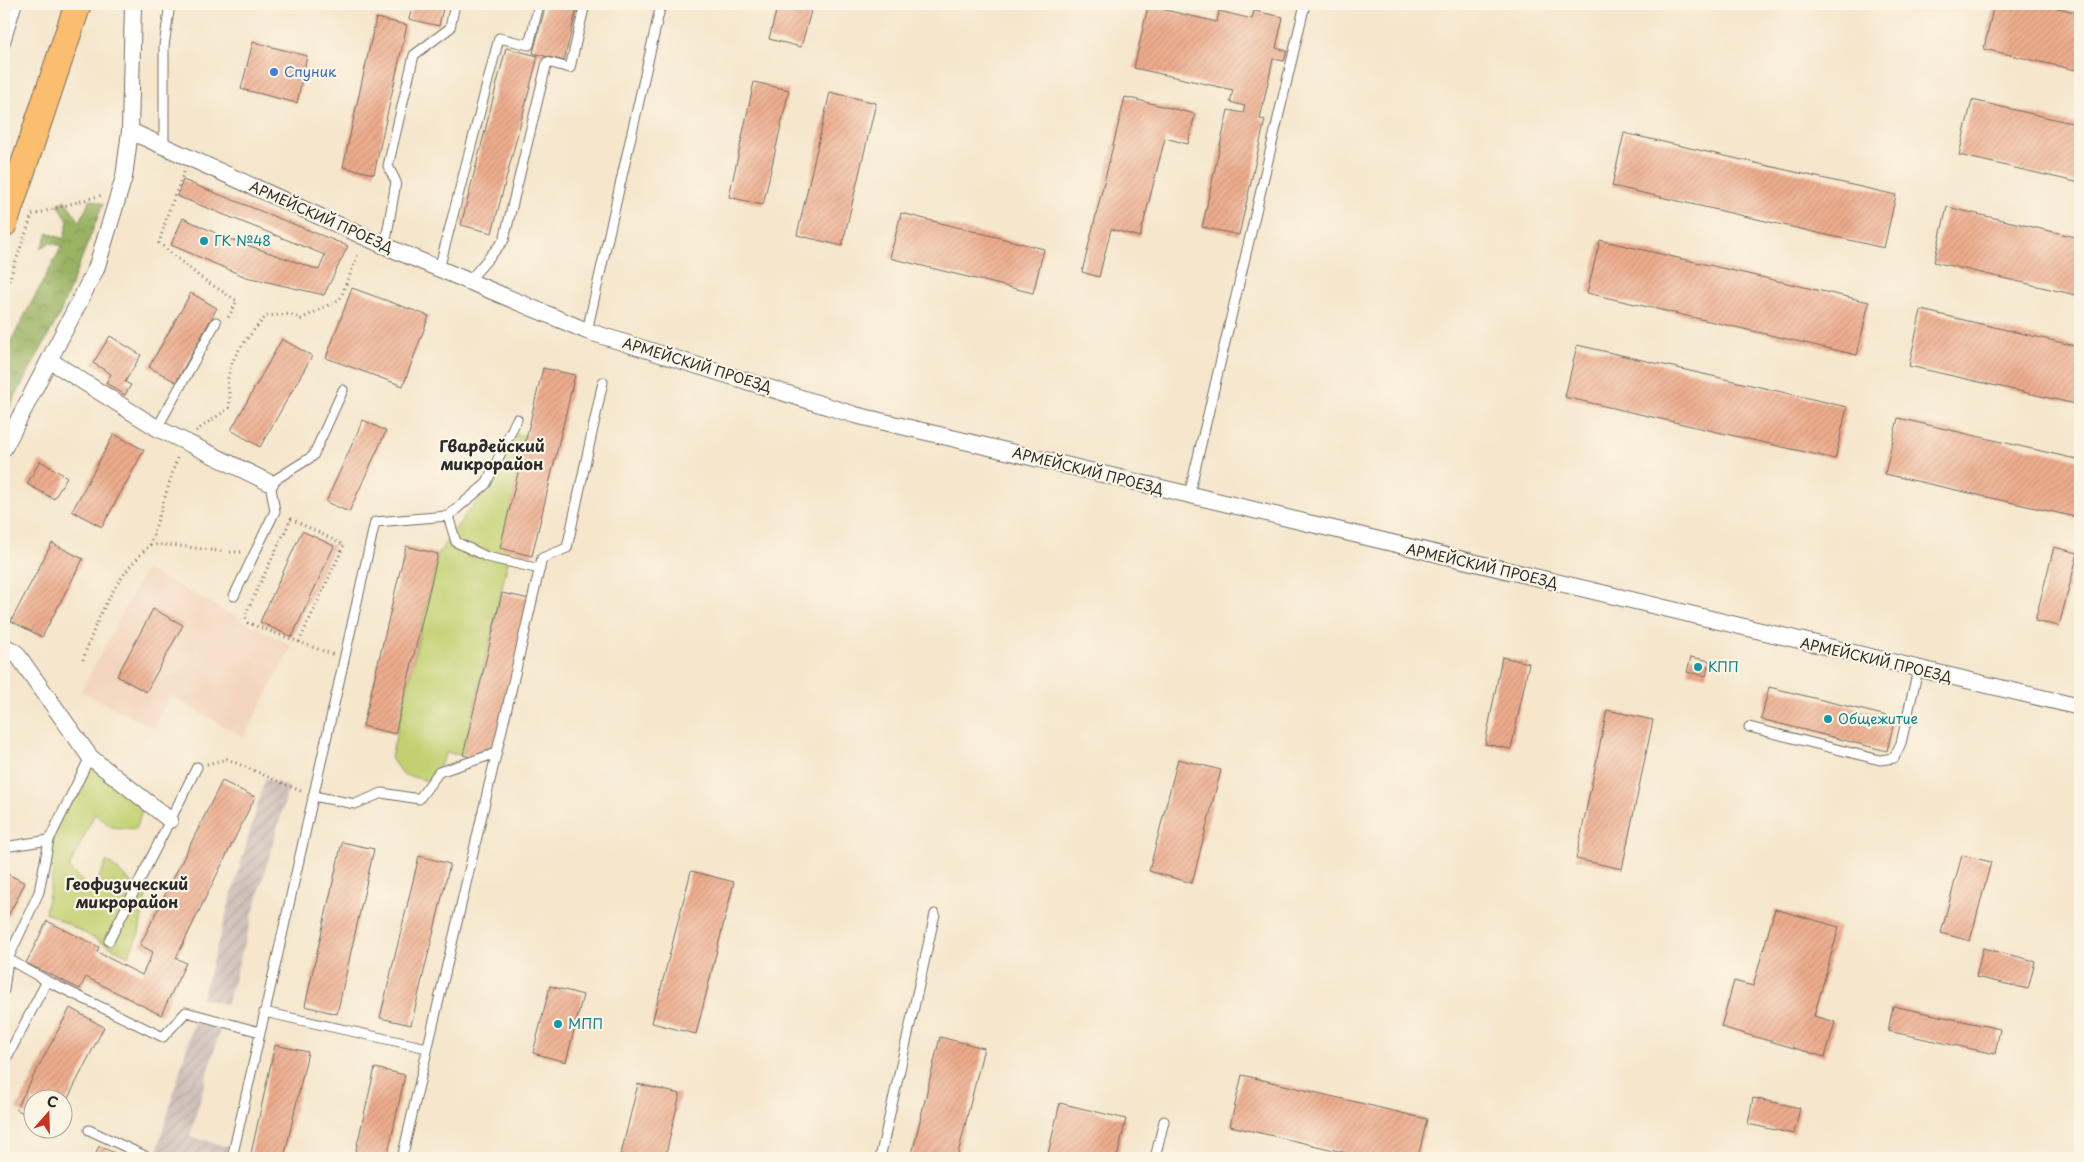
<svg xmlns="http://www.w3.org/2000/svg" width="2084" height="1162" font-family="'Playpen Sans',sans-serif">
<defs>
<pattern id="industrial-furrows" width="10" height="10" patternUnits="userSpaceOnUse" patternTransform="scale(1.25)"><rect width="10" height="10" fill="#cfc0ba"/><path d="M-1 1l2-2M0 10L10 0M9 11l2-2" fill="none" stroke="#b2a5a0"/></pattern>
<pattern id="forest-crowns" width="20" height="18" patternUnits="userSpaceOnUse" patternTransform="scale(1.25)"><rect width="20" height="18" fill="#9ab264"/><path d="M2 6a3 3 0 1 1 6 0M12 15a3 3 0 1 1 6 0" fill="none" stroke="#7e9153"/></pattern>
<pattern id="building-hatch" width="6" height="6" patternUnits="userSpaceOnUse" patternTransform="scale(1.25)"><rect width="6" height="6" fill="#edac8d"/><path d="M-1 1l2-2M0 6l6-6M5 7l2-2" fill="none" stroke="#cb947a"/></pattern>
</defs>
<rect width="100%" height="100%" fill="#fcf5e5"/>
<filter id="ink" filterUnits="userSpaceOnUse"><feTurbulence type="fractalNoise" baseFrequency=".02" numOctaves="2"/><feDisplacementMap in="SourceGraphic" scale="10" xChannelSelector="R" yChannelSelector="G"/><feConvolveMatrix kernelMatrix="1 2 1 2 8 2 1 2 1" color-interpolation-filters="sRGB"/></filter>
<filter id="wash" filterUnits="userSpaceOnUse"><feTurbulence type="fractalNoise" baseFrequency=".0096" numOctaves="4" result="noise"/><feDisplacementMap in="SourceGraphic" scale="20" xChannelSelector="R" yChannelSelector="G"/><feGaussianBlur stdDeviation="1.12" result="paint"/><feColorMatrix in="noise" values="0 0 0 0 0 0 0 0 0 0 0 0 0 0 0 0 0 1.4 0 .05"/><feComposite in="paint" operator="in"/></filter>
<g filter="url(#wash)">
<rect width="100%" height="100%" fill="#f5e6cc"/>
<path fill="#f3d4be" d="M146 569 292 646 244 737 170 696 154 728 81 691Z"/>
<path fill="url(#industrial-furrows)" d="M265 779 289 787 227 1005 202 998Z
M194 1022 220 1030 190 1136 228 1147 225 1158H155Z"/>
<path fill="#c3d072" stroke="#777e4e" d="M516 434 537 437 463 755 446 753 432 782 402 774 391 758 438 554 468 511 491 488Z
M90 757 145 800 136 829 111 827 95 813 69 868 92 891 107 861 146 895 139 933 128 956 45 912 52 880 49 840Z"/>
<path fill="url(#forest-crowns)" stroke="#626e48" d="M90 199 103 204 59 316 4 417V354L62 246 50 243 41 248 48 233 64 239 68 221 58 204 65 200 80 222Z"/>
<g id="blocks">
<path fill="url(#building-hatch)" d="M413 4H444L439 26 409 19Z
M546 4H578L564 61 533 53Z
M778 4H813L801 47 769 39Z
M1994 4H2039L2080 13V71L1984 49Z
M1148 6 1217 22 1219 11 1252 19 1254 11 1283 17 1276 48 1287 51 1284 61 1273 59 1260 119 1265 120 1239 235 1202 227 1228 110 1243 113 1245 106 1230 102 1233 90 1134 68Z
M376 18 407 25 374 174 343 167Z
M253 42 307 56 297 103 241 89Z
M506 48 538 56 492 233 461 225Z
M754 82 789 90 763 205 729 197Z
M830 92 876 103 842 246 797 235Z
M1125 97 1195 114 1188 144 1165 138 1140 237 1111 229 1099 277 1082 272Z
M1972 100 2080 125V183L1959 155Z
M1624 133 1896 195 1884 248 1612 186Z
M183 180 348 246 324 295 246 277 171 245 183 218 224 237 319 270 325 255 177 196Z
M1947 207 2080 238V296L1934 262Z
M901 213 1044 249 1033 293 890 258Z
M1600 240 1869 302 1857 355 1587 293Z
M352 288 429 316 403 386 326 358Z
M191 293 217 308 176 382 149 367Z
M1921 310 2080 347V405L1909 366Z
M110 336 141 355 125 382 131 385 125 395 106 383 111 374 93 363Z
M282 339 312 356 260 447 231 430Z
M1577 345 1847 407 1835 459 1565 397Z
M543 368 575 375 532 556 500 548Z
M1898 418 2080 460V518L1885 474Z
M363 420 386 431 349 512 326 502Z
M114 434 144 450 102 527 72 511Z
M40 461 67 477 54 499 27 484Z
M302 531 334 546 292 637 260 622Z
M52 543 83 559 42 637 11 621Z
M406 546 438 554 395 734 363 726Z
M2054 547 2078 553 2059 626 2035 621Z
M502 593 534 600 495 763 463 755Z
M153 609 183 625 146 692 117 676Z
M1502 657 1529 663 1511 749 1485 744Z
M1691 657 1710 661 1706 676 1687 672Z
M1769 687 1895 718 1887 751 1761 719Z
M1607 710 1653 720 1622 869 1576 859Z
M1178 759 1221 770 1192 883 1149 871Z
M222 781 255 797 176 958 186 963 161 1015 86 977 80 989 26 963 47 921 99 947 97 952 142 975 153 952 140 945Z
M342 842 374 849 337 1014 305 1006Z
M1962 855 1991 862 1970 941 1941 933Z
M419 856 450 864 411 1025 380 1018Z
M691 871 734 882 696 1034 652 1023Z
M4 872 25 883 4 924Z
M1775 909 1839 927 1814 1016 1835 1022 1825 1057 1721 1027 1734 981 1753 986Z
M1983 948 2035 961 2028 989 1976 977Z
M550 986 583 995 566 1062 533 1053Z
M1893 1006 2000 1029 1995 1054 1888 1031Z
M70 1008 104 1027 62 1110V1100H32V1118L16 1109Z
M940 1037 984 1048 957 1158H911Z
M275 1045 308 1052 284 1158H250Z
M375 1068 405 1075 387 1158H354Z
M1242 1075 1427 1119 1418 1158H1369L1230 1126Z
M638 1084 680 1094 665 1158H620Z
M1753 1098 1800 1108 1794 1134 1748 1124Z
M1060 1103 1126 1119 1117 1158H1047Z
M99 1146 126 1158H94Z"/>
</g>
</g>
<g filter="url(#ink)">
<use href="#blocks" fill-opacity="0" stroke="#726c63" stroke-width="1"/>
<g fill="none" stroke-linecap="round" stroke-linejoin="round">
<defs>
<path id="service" d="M4 47 17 4
M164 147V46L170 4
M385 246 396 182 388 166 414 55 450 28 455 4
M439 269 499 38 529 45 539 4
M468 282 504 240 547 62 570 68 585 4
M587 331 661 4
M157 428 216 322
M1189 495 1305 4
M448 516 456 542 487 557 540 569
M234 596 275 511 270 483 313 456 343 390
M1749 727 1880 760 1894 758 1901 743 1918 670
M313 796 355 804 382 793 419 799 439 772 497 753
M4 847 49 840
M109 941 197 767
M8 959 47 981 163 1037 186 1012 260 1032
M4 990 8 959 39 892 49 840 90 757
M264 1012 427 1048
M4 1063 47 981
M89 1130 145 1156 144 1158
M232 1158 375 522 448 516 486 484 517 419
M402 1158 542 558 567 548 603 382
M880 1158 935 914
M1155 1158 1164 1121"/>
<path id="minor" d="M130 131 385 246 587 331 855 415 2080 707
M49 360 157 428 270 483
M4 448 96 269 124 177 130 131 133 4
M4 646 16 653 90 757 170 820"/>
<path id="primary" d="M4 224 78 4"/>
</defs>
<use href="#service" stroke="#726c63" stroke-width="11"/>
<use href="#minor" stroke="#726c63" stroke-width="18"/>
<use href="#primary" stroke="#726c63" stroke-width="28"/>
<path stroke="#726c63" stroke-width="3" stroke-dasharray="1 4" stroke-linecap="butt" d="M184 172 168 213 159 243 200 277 237 301 227 320
M4 295 32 215 102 195
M196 431 229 408C232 396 226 388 228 377 232 353 251 334 266 316L290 314 301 319 340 299 359 252
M150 545 178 455
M299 642 344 545 291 519 245 615 248 623 334 655
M83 660C86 650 90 640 94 630 107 597 124 570 150 545 182 543 210 553 242 552
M207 764 227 759 303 792"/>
<use href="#service" stroke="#fff" stroke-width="9"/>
<use href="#minor" stroke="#fff" stroke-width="16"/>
<use href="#primary" stroke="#fbbd6e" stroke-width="26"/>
</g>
</g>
<circle fill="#3f7fe0" stroke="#fcf5e5" stroke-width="2" cx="274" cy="72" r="5"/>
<g fill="#0f9aa8" stroke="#fcf5e5" stroke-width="2">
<circle cx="204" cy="241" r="5"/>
<circle cx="1698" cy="667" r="5"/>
<circle cx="1828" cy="719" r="5"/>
<circle cx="558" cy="1024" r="5"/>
</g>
<g text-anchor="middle" stroke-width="4.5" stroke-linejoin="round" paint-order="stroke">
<g font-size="14" fill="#366cbe" stroke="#fcf5e5" text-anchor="start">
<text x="284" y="77">Спуник</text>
</g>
<g font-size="14" fill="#2b2b2b" stroke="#fcf5e5">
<text transform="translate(321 217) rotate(24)" y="5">АРМЕЙСКИЙ ПРОЕЗД</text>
<text transform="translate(697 365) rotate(17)" y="5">АРМЕЙСКИЙ ПРОЕЗД</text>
<text transform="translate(1088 471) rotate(14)" y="5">АРМЕЙСКИЙ ПРОЕЗД</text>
<text transform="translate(1482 566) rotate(13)" y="5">АРМЕЙСКИЙ ПРОЕЗД</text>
<text transform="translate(1876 660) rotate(13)" y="5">АРМЕЙСКИЙ ПРОЕЗД</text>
</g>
<g font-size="14" fill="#0d838f" stroke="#fcf5e5" text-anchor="start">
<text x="214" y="246">ГК №48</text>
<text x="1708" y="672">КПП</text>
<text x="1838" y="724">Общежитие</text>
<text x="568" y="1029">МПП</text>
</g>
<g font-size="16" font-weight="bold" fill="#2b2b2b" stroke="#fcf5e5">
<text x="492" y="452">Гвардейский<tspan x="492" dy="18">микрорайон</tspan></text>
<text x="127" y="890">Геофизический<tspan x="127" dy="18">микрорайон</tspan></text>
</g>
</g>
<rect width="2084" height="1162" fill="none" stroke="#fcf5e5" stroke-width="20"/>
<g transform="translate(48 1114) rotate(20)"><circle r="24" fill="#fcf5e5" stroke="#a8a49b"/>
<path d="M0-4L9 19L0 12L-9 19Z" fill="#c8321e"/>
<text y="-8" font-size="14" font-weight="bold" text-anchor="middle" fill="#2b2b2b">С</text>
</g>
</svg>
